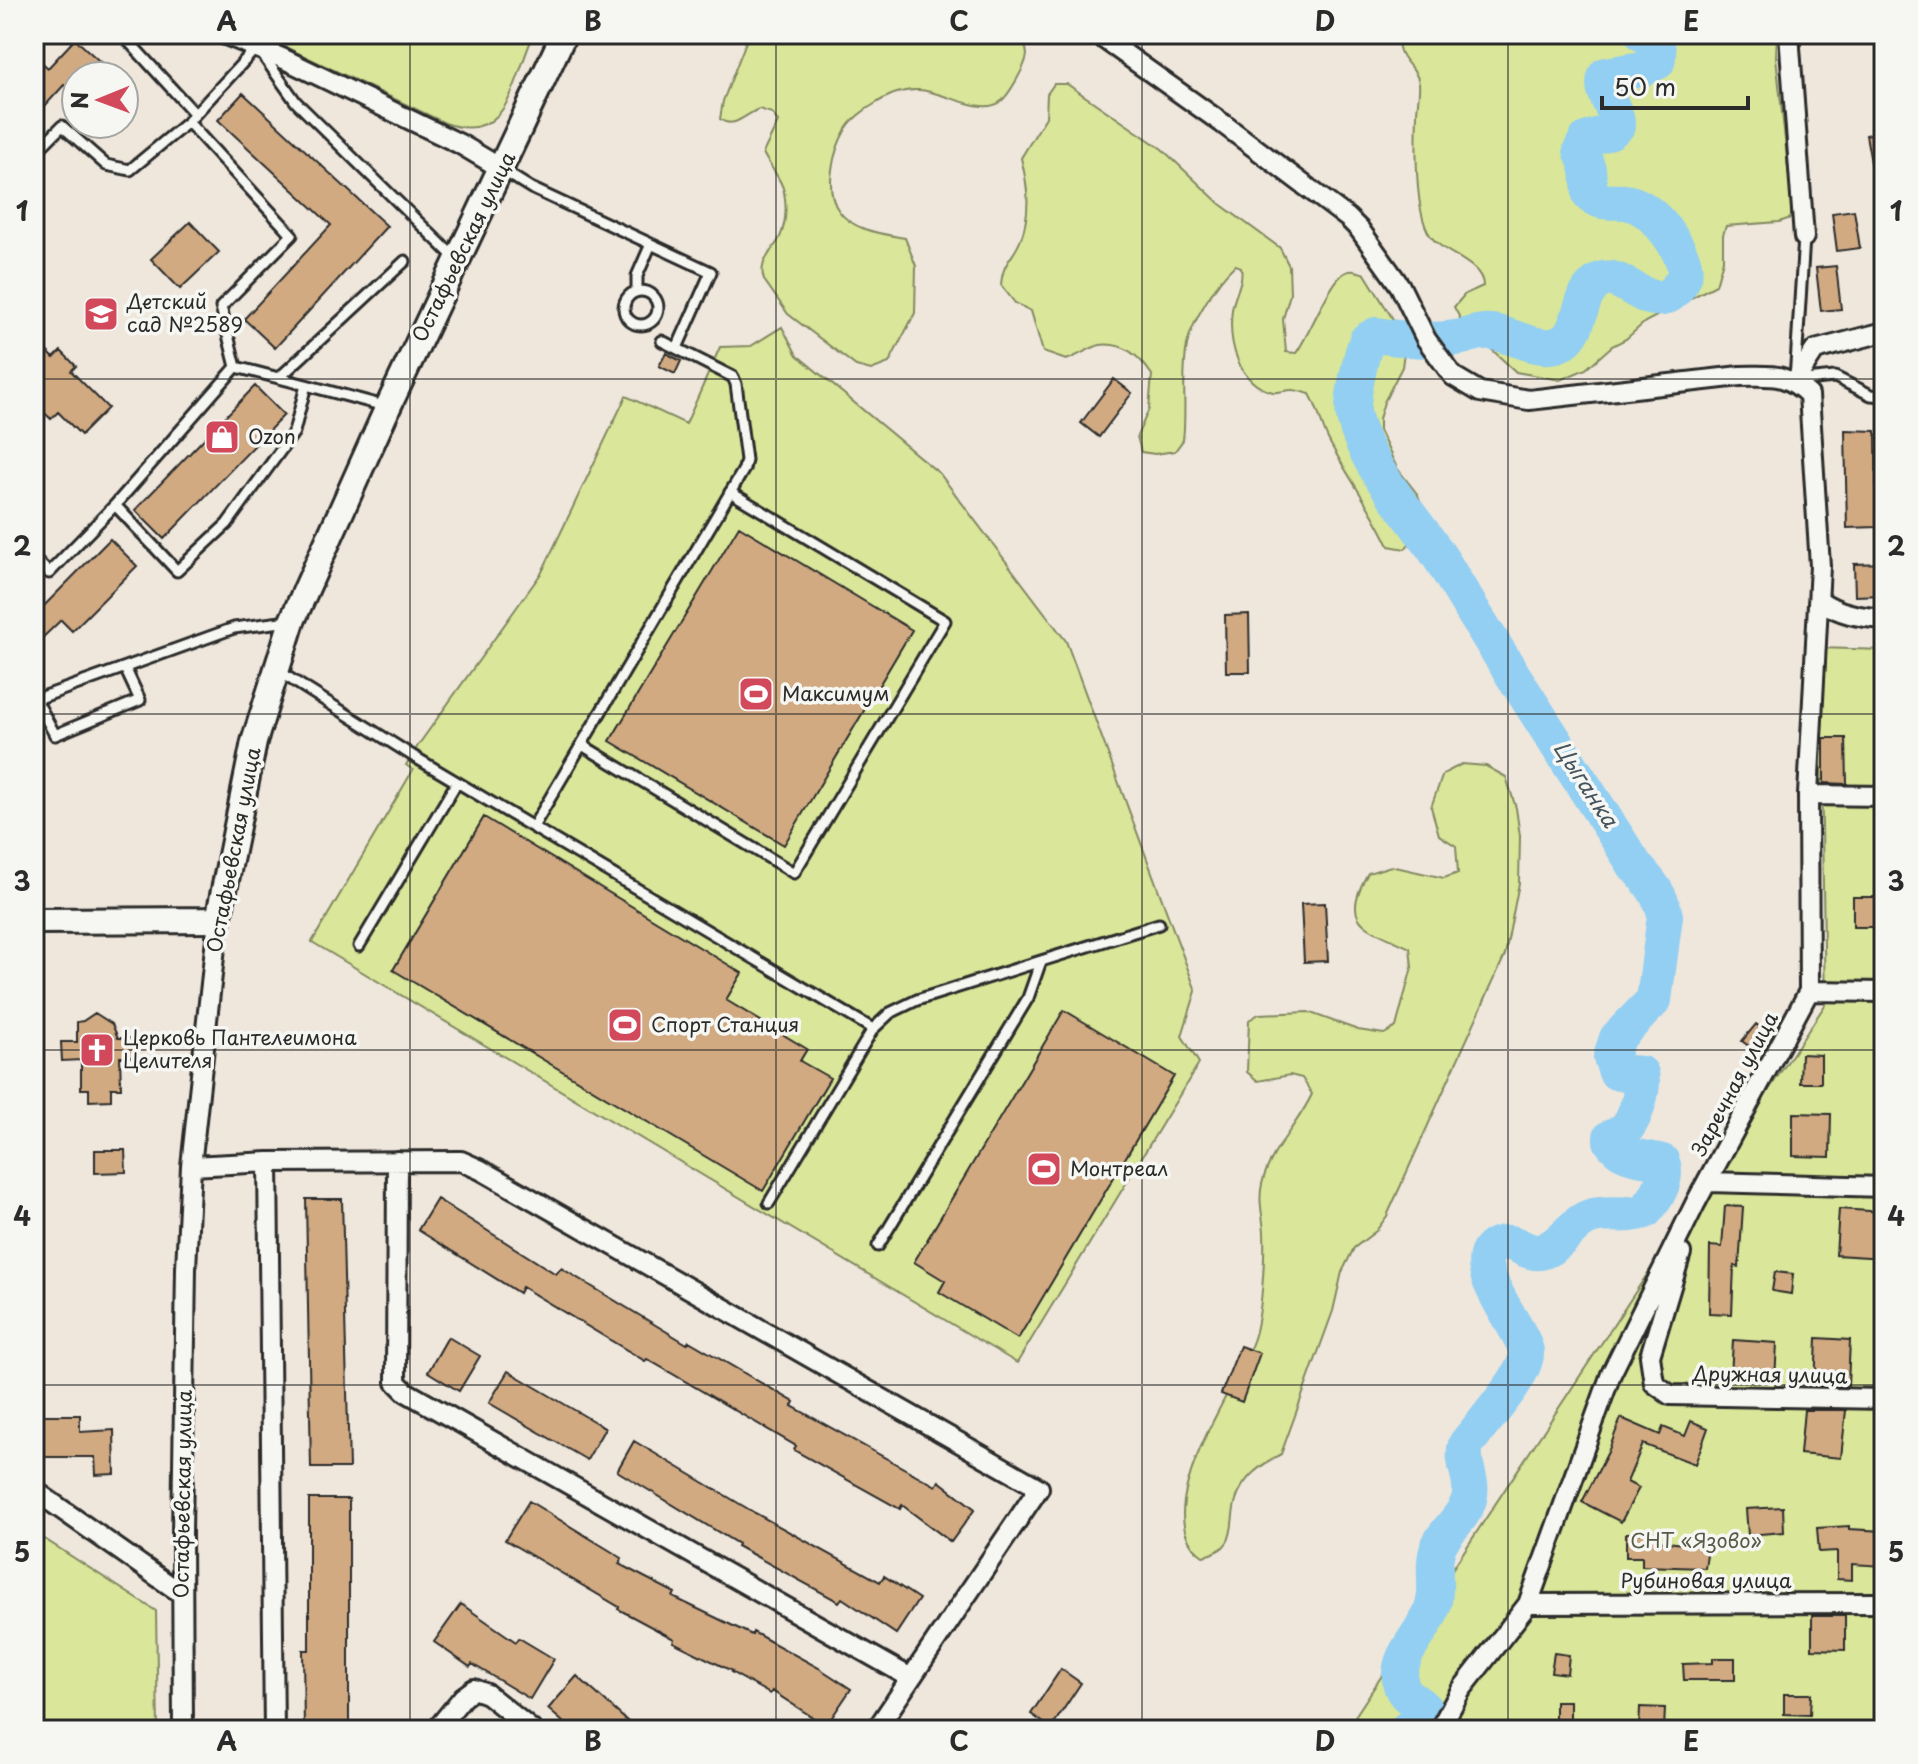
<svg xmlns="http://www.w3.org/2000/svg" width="1918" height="1764" font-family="'Playpen Sans',sans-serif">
<rect width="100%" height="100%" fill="#efe7dc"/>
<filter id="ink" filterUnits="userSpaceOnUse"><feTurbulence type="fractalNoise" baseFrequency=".0125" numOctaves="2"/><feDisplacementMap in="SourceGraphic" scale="16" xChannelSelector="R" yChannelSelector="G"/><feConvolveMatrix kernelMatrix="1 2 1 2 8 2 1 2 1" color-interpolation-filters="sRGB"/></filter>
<g filter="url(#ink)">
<path fill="#dae699" stroke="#828862" stroke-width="2" d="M258 34H534C513 77 511 146 445 123Z
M749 34H1016C1022 38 1027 47 1027 55 1026 65 1009 96 1000 102 982 116 942 91 919 90 902 89 886 96 873 105 864 110 851 120 846 129 834 149 823 190 839 211 853 231 883 234 905 238L916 266 915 313 889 363 871 370 856 366 788 314 764 280C758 263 770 254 778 241 786 227 787 207 784 192 782 179 769 166 763 153L778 122 772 113 759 109C745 114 734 130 720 119L723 101Z
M1398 34H1547L1570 38 1587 34H1777L1776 57 1792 204 1791 218 1779 222 1726 226 1723 235V260L1716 285 1645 322 1626 339 1612 346 1586 369 1560 380 1516 372 1462 322 1454 307 1465 294 1483 286C1483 261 1440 255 1428 232 1415 208 1416 143 1417 114 1417 105 1420 93 1419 83 1416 64 1396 63 1398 34Z
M1054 84H1067L1162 149 1220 204 1280 248 1289 266 1290 294 1283 319 1286 352 1296 353C1309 336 1331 278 1346 272 1353 269 1359 272 1365 274L1396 324 1405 345 1402 367 1384 402 1379 419V430L1397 468 1418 495 1424 514 1412 540 1405 549 1389 546C1372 509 1348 477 1329 441 1321 426 1319 410 1310 394 1305 393 1298 390 1292 390 1286 390 1280 393 1273 392 1237 384 1228 341 1232 310 1234 295 1244 282 1241 267L1235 265C1217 281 1192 321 1187 345 1181 376 1187 409 1183 440L1175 451 1155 454 1141 452 1137 436 1149 409 1152 375C1140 357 1125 342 1100 345 1091 347 1076 357 1066 360L1043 352 1031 311 1015 303 1001 285C1003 260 1013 260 1021 239 1031 211 1028 186 1021 158L1046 117 1047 94Z
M782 327 797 355 940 474 1066 641 1196 991 1182 1036 1199 1063 1017 1363 312 942 413 770 406 765 419 744 542 572 626 396 686 424 720 347 751 346Z
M1819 648 1884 650V1730H1346L1825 1005Z
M1462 764 1486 766 1506 777 1516 808 1520 836 1519 883 1505 955 1387 1216 1376 1231 1354 1248 1342 1272 1333 1311 1281 1454C1261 1465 1243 1477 1236 1500 1228 1525 1240 1548 1203 1556 1143 1515 1235 1391 1253 1341 1262 1317 1265 1258 1264 1232 1263 1216 1258 1201 1262 1184 1270 1150 1298 1125 1312 1094L1302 1078 1290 1075 1258 1081 1247 1072 1249 1020 1259 1014 1308 1012 1358 1030 1384 1034 1396 1027 1412 967 1410 948C1370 928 1337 926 1368 873L1391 866 1444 878 1458 873 1456 846 1439 835 1431 807 1443 774Z
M34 1536 46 1540 156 1611 158 1730H34Z"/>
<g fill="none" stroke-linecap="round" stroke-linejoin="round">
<path stroke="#92cff2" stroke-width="36" d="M1406 1730 1421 1720 1426 1711C1417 1699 1401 1698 1400 1679 1398 1652 1426 1631 1433 1606 1439 1586 1430 1566 1439 1545 1447 1528 1464 1518 1469 1499 1475 1480 1460 1464 1466 1444 1480 1426 1528 1374 1526 1352 1524 1329 1459 1259 1499 1244 1515 1238 1525 1254 1540 1252 1560 1248 1573 1222 1590 1217 1607 1211 1627 1218 1645 1211 1656 1199 1669 1179 1662 1162 1643 1156 1624 1160 1611 1141V1137C1617 1134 1625 1131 1628 1126 1636 1116 1645 1084 1641 1074L1616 1072 1611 1057 1617 1038 1654 1000 1665 916C1662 896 1649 881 1636 867 1572 767 1507 669 1446 567 1416 517 1369 476 1354 417 1350 403 1361 355 1367 340L1376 335C1401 339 1430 342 1455 338 1468 337 1478 330 1491 332 1514 334 1547 358 1567 339 1582 325 1578 294 1599 281 1623 266 1653 324 1680 284 1685 278 1686 269 1683 261 1675 239 1650 205 1625 202 1611 201 1601 204 1590 195L1588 169 1581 150 1586 140 1611 131 1617 126C1618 107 1598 93 1606 75L1642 69 1657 62C1661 48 1656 41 1643 34"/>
</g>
<path fill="#d1aa82" stroke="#2b2b2b" stroke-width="2" d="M75 39 116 76H76V96L64 85 34 118V55L48 68Z
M243 93 387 226 275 348 244 319 331 225 218 120Z
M1884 131V189L1876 190 1866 135Z
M1854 210 1860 248 1837 251 1832 213Z
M190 222 219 252 180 289 151 259Z
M1836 266 1841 309 1821 311 1816 268Z
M34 339 54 358 61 351 76 366 71 371 108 408 81 435 58 412 51 419 34 403Z
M666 353 681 361 675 374 659 366Z
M1114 379 1132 393 1099 437 1081 423Z
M255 386 284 415 164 539 135 510Z
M1845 430 1876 431 1877 527 1847 528Z
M739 526 912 630 784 845 610 741Z
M110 539 137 566 72 631 61 620 34 646V616Z
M1884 563V595L1855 596 1854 564Z
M1249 614 1250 672H1226L1225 615Z
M1824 738H1846L1847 784 1824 783Z
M484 817 742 973 726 1000 807 1049 800 1061 830 1078 763 1191 393 970Z
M1853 897H1881V905H1884V923H1881V927H1853Z
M1325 903 1328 961 1304 962 1301 904Z
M1064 1010 1174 1076 1018 1339 939 1292 945 1281 914 1262Z
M95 1013 112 1024 118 1038H133L134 1057H120L121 1088H111V1100L89 1101V1089H81V1060L62 1061 61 1042H77V1022L83 1021Z
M1756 1024 1768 1033 1754 1050 1742 1041Z
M1801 1054 1821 1055V1083H1800Z
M1793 1113 1831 1114 1830 1157 1793 1156Z
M95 1150H125L126 1172 95 1173Z
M306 1199H342L349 1468H311Z
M437 1199 556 1274 561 1268 687 1344 689 1341 794 1402 792 1406 936 1486 939 1481 975 1509 951 1542 902 1505 900 1509 794 1450 796 1446 647 1359 645 1361 522 1287 519 1293 418 1230Z
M1725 1206 1743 1207 1739 1267 1734 1266 1732 1314 1709 1313 1710 1246 1722 1247Z
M1839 1209 1884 1212V1258L1836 1255Z
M1775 1272 1793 1274 1791 1294 1772 1291Z
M448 1337 480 1356 459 1391 428 1372Z
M1817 1338 1850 1340 1848 1386H1815Z
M1733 1340 1777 1343 1775 1380 1731 1377Z
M1240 1346 1260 1353 1242 1402 1221 1394Z
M508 1371 605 1428 587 1460 489 1403Z
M1804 1410H1846L1841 1458 1800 1454Z
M42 1415H80V1432L114 1430 115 1474 96 1475 95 1457H43Z
M1621 1418 1660 1435 1663 1427 1685 1436 1691 1421 1708 1428 1695 1464 1643 1444 1627 1482 1639 1488 1621 1522 1582 1502 1608 1452Z
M634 1441 755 1513 880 1582 884 1576 919 1599 896 1634 842 1598 839 1602 737 1546 738 1544 617 1471Z
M309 1499H349V1730H304L303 1650H309Z
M529 1501 622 1558 619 1564 675 1593 673 1597 752 1635 753 1632 819 1668 851 1689 826 1726 772 1691 770 1694 731 1672 732 1671 673 1642 674 1639 618 1609 619 1607 505 1540Z
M1783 1507 1784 1532 1748 1535 1746 1509Z
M1849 1526V1529L1884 1531V1566L1852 1564V1580L1837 1579V1551L1819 1552 1817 1528Z
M1626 1533H1659V1541L1708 1547 1705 1568 1642 1566V1557H1626Z
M461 1604 516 1642 519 1638 554 1659 530 1699 472 1664 470 1667 434 1642Z
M1812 1616H1845V1650L1812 1649Z
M1554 1653 1569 1655 1567 1674 1551 1672Z
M1713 1658H1735V1680H1684L1683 1664 1713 1663Z
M1061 1669 1081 1683 1051 1728 1031 1714Z
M577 1676 637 1730H572L548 1709Z
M1784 1694H1811L1810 1715 1784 1714Z
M1555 1701H1570V1721H1555Z
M1640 1707 1665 1708 1664 1730H1639Z"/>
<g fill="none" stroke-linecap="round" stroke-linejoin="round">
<defs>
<path id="lane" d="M122 34 195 114
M34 154 62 126 106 165 130 170 188 122
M502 170 531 188 711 272 677 348
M1804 237 1795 381 1835 377 1871 395 1884 396
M637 291V276L651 244
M624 308a17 17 0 1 1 34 0a17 17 0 1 1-34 0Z
M236 367 221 307 292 235 188 122 257 47 296 102 457 260
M279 378 405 261
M306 385 236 367 115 505 177 571 227 524 294 432 306 385 388 407
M34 558 49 573 115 505
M278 671 413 756 873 1029
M34 696 55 735 140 700 125 668
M34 700 234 628 289 621
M582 745 794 873 945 621 730 492
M533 827 744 469 746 460 736 384 733 377 662 341
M359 946 457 782
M769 1203 873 1029 890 1013 917 1000 1159 924
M878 1246 1028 998 1041 961"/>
<path id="street" d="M223 34 282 58 460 144 502 169
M1097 34 1222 123 1348 218 1360 230 1400 286 1426 339 1453 376 1480 392 1529 400 1740 376C1772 376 1785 372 1809 395L1820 566 1808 795 1809 991 1695 1204 1611 1374 1528 1604 1461 1690 1439 1730
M1789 34 1804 237
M1795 381 1815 350 1884 332
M1819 600C1839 614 1860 617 1884 619
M1808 795 1884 796
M1809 991 1884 992
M397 1161 396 1382 406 1392 911 1678
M268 1162 274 1730
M191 1166 268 1162 461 1161 481 1170 1039 1488 876 1730
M1709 1182 1884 1187
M1681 1253 1650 1356 1654 1383 1670 1395 1884 1399
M34 1490 182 1594
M1528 1604 1884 1603
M183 1730 182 1534 186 1268 191 1166 218 920
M436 1730 463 1697 474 1689 487 1694 532 1730"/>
<path id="secondary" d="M34 921 218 920 254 742 292 621 388 407 564 34"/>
</defs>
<use href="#lane" stroke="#2b2b2b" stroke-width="15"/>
<use href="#street" stroke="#2b2b2b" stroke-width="24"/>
<use href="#secondary" stroke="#2b2b2b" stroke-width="30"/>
<use href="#lane" stroke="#f6f6f2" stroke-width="9"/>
<use href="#street" stroke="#f6f6f2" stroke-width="18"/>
<use href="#secondary" stroke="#f6f6f2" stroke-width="24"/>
</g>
</g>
<path fill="none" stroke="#2b2b2b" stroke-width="2" stroke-opacity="0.55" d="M410 34V1730M776 34V1730M1142 34V1730M1508 34V1730M34 379H1884M34 714H1884M34 1050H1884M34 1385H1884"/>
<defs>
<symbol id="school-square" viewBox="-11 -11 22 22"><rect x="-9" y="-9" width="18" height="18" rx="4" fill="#d1495b" stroke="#f6f6f2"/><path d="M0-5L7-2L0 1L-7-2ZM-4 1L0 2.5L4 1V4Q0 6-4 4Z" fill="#fff"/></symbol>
<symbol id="shop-square" viewBox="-11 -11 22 22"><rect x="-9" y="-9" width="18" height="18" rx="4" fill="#d1495b" stroke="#f6f6f2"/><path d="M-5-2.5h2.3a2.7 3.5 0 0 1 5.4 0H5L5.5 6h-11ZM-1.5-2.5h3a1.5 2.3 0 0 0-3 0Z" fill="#fff"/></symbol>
<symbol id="stadium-square" viewBox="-11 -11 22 22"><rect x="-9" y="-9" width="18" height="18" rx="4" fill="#d1495b" stroke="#f6f6f2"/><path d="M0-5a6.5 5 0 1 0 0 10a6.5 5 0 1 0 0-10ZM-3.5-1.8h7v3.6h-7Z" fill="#fff"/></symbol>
<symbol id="church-square" viewBox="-11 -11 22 22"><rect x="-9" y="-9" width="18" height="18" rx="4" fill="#d1495b" stroke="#f6f6f2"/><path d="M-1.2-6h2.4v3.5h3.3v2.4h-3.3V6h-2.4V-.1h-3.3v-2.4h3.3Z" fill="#fff"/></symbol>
</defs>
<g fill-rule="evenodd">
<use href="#school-square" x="81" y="294" width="40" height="40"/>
<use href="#shop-square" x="202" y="417" width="40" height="40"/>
<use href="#stadium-square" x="736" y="674" width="40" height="40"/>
<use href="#stadium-square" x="605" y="1005" width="40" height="40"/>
<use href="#church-square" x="77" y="1030" width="40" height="40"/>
<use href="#stadium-square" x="1024" y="1149" width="40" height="40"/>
</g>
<g text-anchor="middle" stroke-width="7" stroke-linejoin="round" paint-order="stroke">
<g font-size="20" fill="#2b2b2b" stroke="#f6f6f2">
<text transform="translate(464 247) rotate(-64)" y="7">Остафьевская улица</text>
<text transform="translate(234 850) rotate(-79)" y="7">Остафьевская улица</text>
<text transform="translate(1735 1084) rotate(-62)" y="7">Заречная улица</text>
<text transform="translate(1770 1375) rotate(1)" y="7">Дружная улица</text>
<text transform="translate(183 1494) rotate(-89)" y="7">Остафьевская улица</text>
<text x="1706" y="1588">Рубиновая улица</text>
</g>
<g font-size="20" fill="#2b2b2b" stroke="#f6f6f2" text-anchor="start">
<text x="127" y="309">Детский<tspan x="127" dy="23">сад №2589</tspan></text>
<text x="248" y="444">Ozon</text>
<text x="782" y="701">Максимум</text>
<text x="651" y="1032">Спорт Станция</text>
<text x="123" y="1045">Церковь Пантелеимона<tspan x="123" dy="23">Целителя</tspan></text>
<text x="1070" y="1176">Монтреал</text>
</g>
<g font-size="20" fill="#575a46" stroke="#f6f6f2">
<text x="1696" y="1548">СНТ «Язово»</text>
</g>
<g font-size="22" font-style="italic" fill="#45545d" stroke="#f6f6f2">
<text transform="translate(1586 784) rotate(57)" y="8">Цыганка</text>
</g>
</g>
<rect width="1918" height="1764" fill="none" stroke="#f6f6f2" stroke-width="88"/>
<g transform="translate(100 100) rotate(269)"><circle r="38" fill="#f6f6f2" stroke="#a5a5a2" stroke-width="2"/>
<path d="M0-6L14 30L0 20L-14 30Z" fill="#d1495b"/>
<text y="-12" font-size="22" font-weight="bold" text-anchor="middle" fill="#2b2b2b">N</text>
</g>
<path d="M1602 96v12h146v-12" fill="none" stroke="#2b2b2b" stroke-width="4"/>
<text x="1614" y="96" font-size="24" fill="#2b2b2b" stroke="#f6f6f2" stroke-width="6" paint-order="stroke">50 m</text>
<rect x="44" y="44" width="1830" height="1676" fill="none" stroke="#2b2b2b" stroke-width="3"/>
<g font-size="26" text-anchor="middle" font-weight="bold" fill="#2b2b2b">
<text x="227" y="31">A</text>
<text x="593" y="31">B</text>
<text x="959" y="31">C</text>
<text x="1325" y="31">D</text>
<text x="1691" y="31">E</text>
<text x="22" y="221">1</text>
<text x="1896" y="221">1</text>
<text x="22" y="556">2</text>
<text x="1896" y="556">2</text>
<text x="22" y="891">3</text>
<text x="1896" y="891">3</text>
<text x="22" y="1226">4</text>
<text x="1896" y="1226">4</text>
<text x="22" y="1562">5</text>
<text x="1896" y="1562">5</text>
<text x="227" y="1751">A</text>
<text x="593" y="1751">B</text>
<text x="959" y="1751">C</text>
<text x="1325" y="1751">D</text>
<text x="1691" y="1751">E</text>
</g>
</svg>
